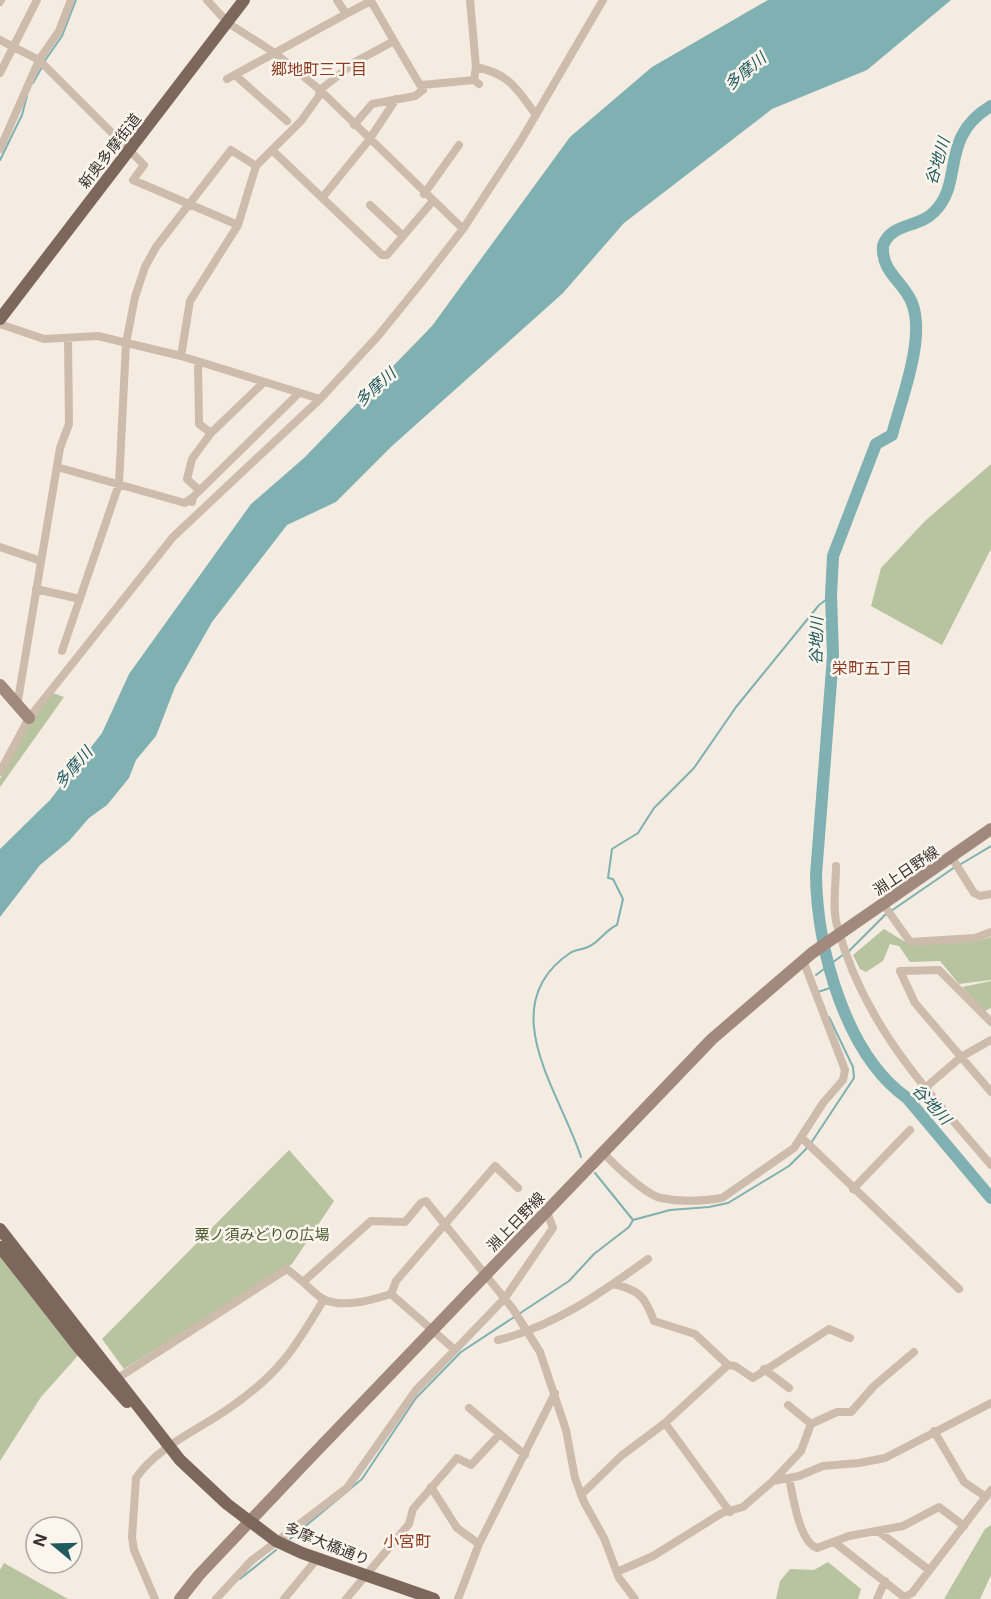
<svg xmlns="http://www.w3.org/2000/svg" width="991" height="1599" font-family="Inter,'Noto Sans JP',sans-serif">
<rect width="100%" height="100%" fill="#f4ebe1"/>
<path fill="#b8c4a0" d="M991 464V549L942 645 871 606 881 568 925 521Z
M53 693 64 697 0 787V779L30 722Z
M884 929 907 943 981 940 991 937V980L959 984 940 961 910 962 899 946 890 944 883 961 866 972 860 969 853 955Z
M991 981V1008L985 1011 962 987Z
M289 1150 334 1201 292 1264 124 1369 102 1339Z
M0 1247 82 1351 41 1397 0 1461Z
M991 1525V1575L980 1599H944L985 1529Z
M828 1562 861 1589 858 1599H776L780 1581 790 1569 814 1570Z
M4 1563 68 1599H0V1570Z"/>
<path fill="#7fb0b2" d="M768 0H951L867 70 772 109 624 223 563 293 392 446 336 502 287 525 212 622 175 687 156 736 136 760 129 778 107 805 89 818 69 841 40 865 0 917V849L50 800 102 733 129 674 251 504 304 458 432 326 570 137 652 67Z"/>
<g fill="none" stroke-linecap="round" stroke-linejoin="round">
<path stroke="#7fb0b2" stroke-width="2" d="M44 62 62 36 76 0
M33 83 42 67
M0 160 22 115 27 96
M961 864 991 846
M891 911 955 867
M849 951 887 913
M816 975 844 954
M818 992 836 986
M811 1143 854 1078 853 1067 829 1017
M581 1157C560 1092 492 1006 570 953 575 949 582 950 588 947 600 942 605 930 617 925L623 899 613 879 608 878 612 849 638 833 654 808 694 768 736 707 819 605 831 596
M595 1173 633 1220
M633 1220 670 1210 709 1207 728 1203 789 1166 807 1148
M290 1539 362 1479 416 1398 461 1352 569 1281 594 1254 629 1227 633 1220
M240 1579 276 1550"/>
<path stroke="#7fb0b2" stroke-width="12" d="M991 106C938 138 965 182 934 212 919 228 890 223 883 246 881 272 904 282 912 303 926 338 901 400 892 435L876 444 833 556 831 596 833 656 816 875C817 948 845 1054 907 1098L991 1198"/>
<path stroke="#cdbbac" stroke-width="8" d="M207 0 228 23 275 53 320 90 461 227
M470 0 476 67 474 80
M0 2 1 0
M346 14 371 1 394 41
M0 40 39 60 144 165 133 180 238 225
M476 67C510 74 517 89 536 115
M0 73 37 0
M235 75 287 121
M227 79 346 14 337 0
M422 85 474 80 479 84
M0 149 39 60 59 31 71 0
M272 150 382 255H387L432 202
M424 194 459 145
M322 198 369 140 396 99
M370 205 403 236
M0 324 44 339 98 336 181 356 320 399
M181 356 190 301 238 225 256 166 301 121 319 96 320 90 355 62 394 41 423 90 415 96 372 104 354 125
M198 362 199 424 211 433 263 383
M57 467 185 503 193 497
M199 490 187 479 192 459 211 433
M192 502 193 497 299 393
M0 547 41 561
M36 589 80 599
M62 651 119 484 126 343 135 297 145 267 156 247 231 150 256 166
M17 706 60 448 69 424 68 338
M0 772 29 718 173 537 320 399 378 336 421 283 463 229 520 142 603 0
M952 858 974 893 980 896 991 894
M836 866C836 885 832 908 837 925 863 1024 926 1089 991 1165
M884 905 910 942 975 938 991 932
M991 1022 939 970 900 971 915 1003 991 1092
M925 1088 961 1057 991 1040
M802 1138 959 1289
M603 1152C613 1164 646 1195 661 1198 680 1202 704 1201 722 1198L794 1148 823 1103 843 1080 845 1070 803 960
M853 1189 910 1130
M303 1282C310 1288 317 1296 325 1300 345 1308 372 1300 391 1294
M613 1284C640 1290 645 1297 654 1321L695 1334 728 1365 735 1366 753 1378 829 1329 850 1338
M391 1294 396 1281 495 1166 518 1188
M498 1340C555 1326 601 1293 648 1259
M455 1350 505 1298 553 1228 547 1212
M764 1369 789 1388
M118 1378 287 1269 303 1282 371 1221 405 1222 421 1203 426 1201 513 1309 540 1352 566 1430 575 1478 584 1502 604 1538 619 1578 635 1599
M788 1405 811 1424
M469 1408 525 1455
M665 1423 730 1512
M934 1431 964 1482 986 1497
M789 1478C793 1496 799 1542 817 1548L849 1536 903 1526 939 1507 964 1526
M773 1481 801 1451 811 1424 837 1412H851L874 1386 914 1352
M431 1487 457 1528 479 1544
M581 1495 621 1456 665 1423 728 1365
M878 1531 929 1570
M834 1542 904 1597 912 1593 991 1490
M617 1572 653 1556 722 1513 743 1507 773 1481 799 1476 823 1466 859 1463 885 1458 991 1403
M155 1599 134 1550 132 1537 136 1478C157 1447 198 1430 228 1409 278 1375 294 1350 324 1299
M216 1599 251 1561 347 1488 416 1390 455 1350 391 1294
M284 1599 317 1559
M346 1599 409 1524 413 1509 457 1458 471 1465 499 1435
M458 1599 479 1544 555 1393
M877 1599 885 1581"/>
<path stroke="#a18a7d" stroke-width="12" d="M0 685 29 718
M180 1599 199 1575 305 1463 712 1039 812 953 991 829"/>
<path stroke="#7d675c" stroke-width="12" d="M0 319 244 0
M0 1229 180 1460 227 1504 276 1541 302 1553 434 1599
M0 1247 79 1348 127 1402"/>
</g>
<g text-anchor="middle" stroke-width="5" stroke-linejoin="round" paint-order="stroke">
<g font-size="15" fill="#3b302b" stroke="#fbf5ee">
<text transform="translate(110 151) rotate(-52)" y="5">新奥多摩街道</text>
<text transform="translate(906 871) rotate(-34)" y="5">淵上日野線</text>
<text transform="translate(516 1222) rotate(-46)" y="5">淵上日野線</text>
<text transform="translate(327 1544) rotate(22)" y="5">多摩大橋通り</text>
</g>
<g font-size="15" fill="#4a5a2e" stroke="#fbf5ee">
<text x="262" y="1240">粟ノ須みどりの広場</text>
</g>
<g font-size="16" fill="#8c3b22" stroke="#fbf5ee">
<text x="319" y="75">郷地町三丁目</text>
<text x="872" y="674">栄町五丁目</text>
<text x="407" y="1547">小宮町</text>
</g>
<g font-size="16" font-style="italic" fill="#1f5a5e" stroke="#fbf5ee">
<text transform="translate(745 71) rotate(-40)" y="6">多摩川</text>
<text transform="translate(937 161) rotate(-73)" y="6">谷地川</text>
<text transform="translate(375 387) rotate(-42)" y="6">多摩川</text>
<text transform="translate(816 641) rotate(-89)" y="6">谷地川</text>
<text transform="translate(73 767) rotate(-49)" y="6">多摩川</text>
<text transform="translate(932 1104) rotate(47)" y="6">谷地川</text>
</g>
</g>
<g transform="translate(54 1545) rotate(289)"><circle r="28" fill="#fbf5ee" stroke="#aea6a0" stroke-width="1.5"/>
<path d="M0-4.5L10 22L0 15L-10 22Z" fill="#1f5a5e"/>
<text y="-9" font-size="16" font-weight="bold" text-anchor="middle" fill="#3b302b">N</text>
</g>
</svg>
